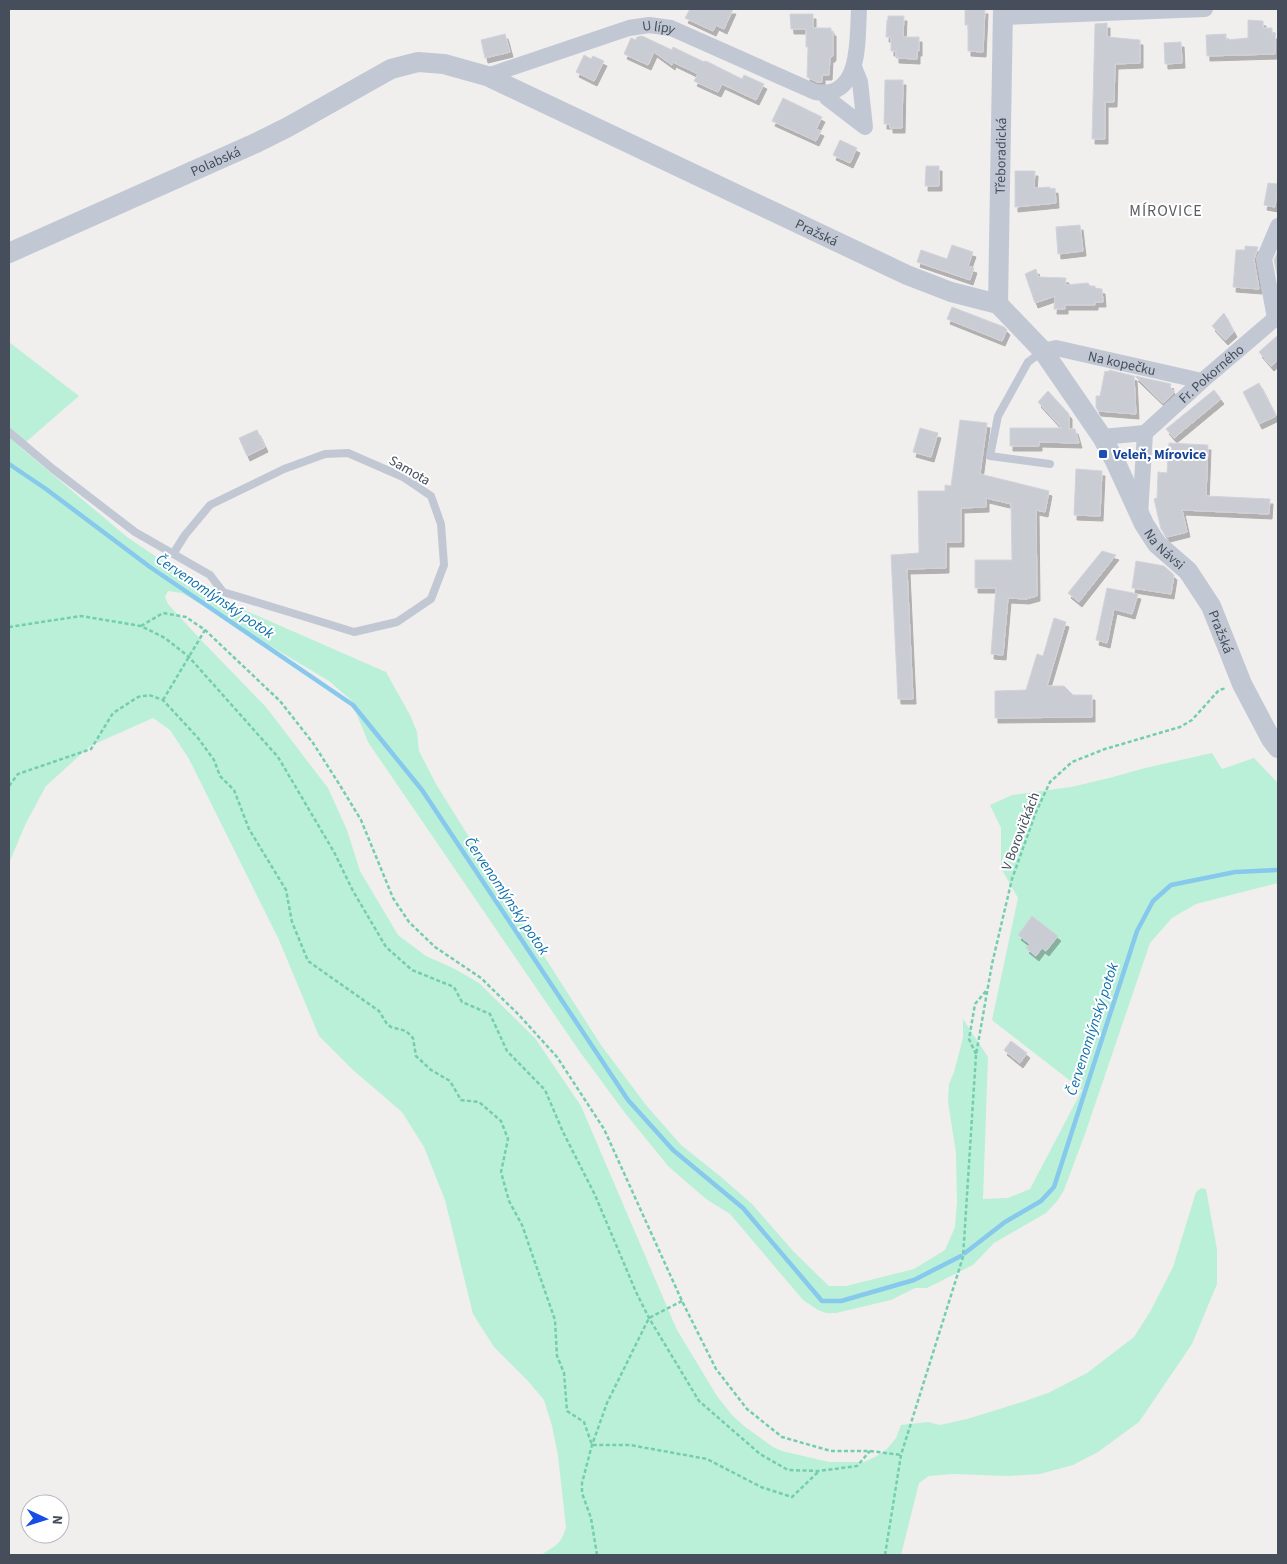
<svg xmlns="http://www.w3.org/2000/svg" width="1287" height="1564" font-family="'Source Sans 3',sans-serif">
<defs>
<filter id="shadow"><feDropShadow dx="3" dy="5" stdDeviation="0" flood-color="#0004"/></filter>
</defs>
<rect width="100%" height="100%" fill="#f1eeee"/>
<path fill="#bbf0d8" d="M9 342 79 396 20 447 127 537 219 599 386 672 410 715 417 732 419 751 436 784 517 914 601 1045 646 1105 681 1145 720 1176 752 1204 794 1252 829 1286H846L914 1269 945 1250 955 1227 957 1202 956 1153 948 1102 949 1084 954 1072 963 1038V1019L988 1057 983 1199 1008 1198 1030 1189 1082 1090 992 1020 1018 898 1001 868V828L990 805 1012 795 1071 787 1109 778 1145 768 1212 753 1222 769 1254 758 1278 783V883L1196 904 1172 918 1150 943 1085 1134 1064 1190 1058 1200 1046 1213 994 1243 973 1265 927 1288H915L891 1300 836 1313H826L818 1310 803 1300 730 1214 706 1199 668 1166 625 1113 580 1052 368 742 351 700 329 681 182 593 168 591 165 597 168 604 202 641 266 707 328 788 347 830 360 871 398 935 426 956 455 969 479 983 535 1038 581 1106 677 1330 717 1396 732 1415 744 1426 773 1447 782 1451 829 1462H864L875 1457 887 1449 896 1438 901 1425 928 1422 940 1425 967 1419 1022 1402 1048 1393 1087 1373 1134 1337 1150 1312 1173 1267 1196 1192 1201 1188 1206 1189 1217 1249V1284L1192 1344 1139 1422 1098 1452 1073 1465 1040 1474 1008 1476 953 1474 929 1476 919 1483 901 1555H541C554 1546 561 1546 566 1527L558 1456 552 1426 544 1400 527 1380 494 1347 473 1314 445 1200 424 1147 402 1112 353 1070 319 1036 279 940 189 759 170 730 153 718 90 746 46 786 26 823 9 863Z"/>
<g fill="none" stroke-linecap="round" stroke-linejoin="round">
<path stroke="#87c8ed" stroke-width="4.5" d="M9 464 46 489 150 567 353 705 422 790 628 1100 673 1150 743 1208 822 1301H841L914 1280 961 1256
M965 1253 1005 1222 1041 1201 1054 1187 1137 931 1153 901 1171 885 1235 872 1278 870"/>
</g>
<path fill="#caccd4" stroke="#d2d3da" filter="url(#shadow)" d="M690 9H733L724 29 716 25 713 31 685 18Z
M965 9H985L983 52 968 51V25H965Z
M790 14H813V28H831V31H833V55L832 57H830L829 75H822V82H817L807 77 808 47H806V29H791Z
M888 16H904L903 37H919V51H917V59L896 58V51H891V37H886L887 20H888Z
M1248 20 1263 21V28H1272V34H1275V54L1207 56 1206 35 1226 34V40L1248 38Z
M1107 23V37L1140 40V63L1115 64 1114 102H1105V139H1092L1095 24Z
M505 34 510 52 485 58 481 40Z
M642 36 672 50 673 47 704 62V61L708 62 742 79 744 75 764 84 756 100 722 84 718 92 694 81 698 74 673 62 672 65 654 52 648 65 624 54 631 38 636 40 637 37Z
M1181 42 1182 63 1165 64 1164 43Z
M584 55 591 59 593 56 604 61 594 81 576 72Z
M885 80H903L902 128H890V124H884Z
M783 98 822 117 816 129 821 131 816 141 772 121Z
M840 140 857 148 850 163 833 155Z
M926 166H939V186H925Z
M1015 171H1035L1034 188 1050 187V189L1055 188 1056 203 1015 207Z
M1268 183 1278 184 1275 207 1264 205Z
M1080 225 1083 251 1058 254 1056 227Z
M952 245 973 252 968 266 974 268 970 280 917 262 921 250 947 259Z
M1245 246 1258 247 1254 260 1259 289 1233 287 1236 250H1245Z
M1278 251V279L1274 260Z
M1036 269 1038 277 1066 278 1065 285 1088 283 1090 286H1095V288L1102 289 1103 302H1095V305H1065V309H1054L1055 296 1035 303 1025 274Z
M952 307 1004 327 1007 330 1002 341 947 319Z
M1224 313 1234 332 1225 340 1212 326Z
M1278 335V360L1271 366 1259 352Z
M1109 370 1134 376 1136 414 1098 411 1096 407V396H1100L1105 371 1109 372Z
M1135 376 1171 384 1170 387 1175 392 1163 403Z
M1259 383 1276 416 1259 424 1243 392Z
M1214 390 1221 399 1174 438 1166 429Z
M1048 391 1069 414V429H1075L1079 443 1039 442V446H1010V428H1062L1038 402Z
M960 420 987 423 980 474 1049 491 1045 512 1036 510 1037 596 1026 599 1008 598 1003 655 991 654 996 588H975V560H1012L1011 504 986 498V507L961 508V542H946V568L907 569 913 699H898L891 555 919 553 918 491H945V485L951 486Z
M920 428 938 433 931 457 913 452Z
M257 430 265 447 247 456 239 438Z
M1169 443 1208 445 1206 496 1270 499 1269 514 1182 510 1187 532 1167 537 1161 529 1154 499 1157 498 1158 472 1167 473Z
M1076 469 1102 471 1100 516 1074 515Z
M1102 551 1116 555 1079 602 1068 593Z
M1136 561 1164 566 1174 575 1171 594 1132 588Z
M1107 588 1138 594 1132 614 1114 609 1107 643 1096 640Z
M1054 618 1066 622 1047 686H1064L1073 695H1092V717L995 718V691L1026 690 1037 654 1043 656Z
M1032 916 1058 936 1046 951 1042 948 1036 956 1026 948 1030 944 1018 935Z
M1011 1041 1027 1053 1020 1063 1004 1050Z"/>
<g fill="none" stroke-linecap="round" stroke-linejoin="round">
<path stroke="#73ceb0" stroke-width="2.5" stroke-dasharray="4 2.5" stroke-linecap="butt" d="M141 626 163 613 186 617 205 630 280 701 313 743 341 787 361 820 393 898 409 922 435 947 481 978 519 1015 557 1057 604 1129 682 1301 716 1369 747 1409 782 1437 831 1451H870L901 1455
M9 627 81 616 141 626 165 638 189 657 278 757 334 852 353 891 386 947 412 970 454 987 462 1002 490 1014 507 1051 545 1090 563 1132 595 1195 636 1292 649 1318 699 1401 760 1454 788 1470 819 1471 857 1466 870 1451
M163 700 205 630
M9 786 18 774 91 749 113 713 138 697 149 695 163 700 198 738 214 760 220 776 234 790 249 829 286 890 292 922 308 961 379 1011 387 1024 391 1027 406 1031 413 1038 416 1056 431 1070 450 1081 461 1100 479 1102 501 1121 508 1139 501 1172 509 1201 522 1225 555 1320 557 1356 564 1373 567 1411 584 1422 592 1445H630L707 1459 761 1487 792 1497 819 1471
M976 1054 969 1039 975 1004 986 991
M597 1555 591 1518 582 1493V1483L592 1445 607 1403 649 1318 682 1301
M885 1555 901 1455 963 1257 976 1055 992 964 1012 879 1036 812 1050 782 1072 762 1105 749 1180 727 1192 720 1219 690 1227 688"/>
<path stroke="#c1c8d4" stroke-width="8" d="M1043 351 1028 362 998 416 990 456 1050 464
M9 432 53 469 135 532 210 575 223 592 325 623 354 632 397 622 431 599 444 565 441 524 431 496 403 477 348 453 325 454 284 469 210 505 185 535 173 554"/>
<g stroke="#c1c8d4" stroke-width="16">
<path d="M1003 17 1205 9"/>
<path id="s1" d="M487 76 629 28 649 25 671 28 815 92C862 99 857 40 859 9"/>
<path d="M825 93 827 98 865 127 860 82 854 67"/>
<path d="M1275 318 1264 259 1278 226"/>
<path id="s2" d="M1043 351 1056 348 1202 381"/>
<path id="s3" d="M1145 433 1202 381 1278 316"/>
<path d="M1102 437 1145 433 1140 515"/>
</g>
<g stroke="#c1c8d4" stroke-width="20">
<path id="s4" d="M9 253 256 143 288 127 391 69 418 62 444 64 487 76 907 275 951 292 998 304 1043 351 1102 437 1115 461 1144 524 1151 535 1157 544 1188 571 1211 606 1242 684 1271 739 1278 748"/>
<path id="s5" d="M998 304 1003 9"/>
</g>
</g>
<rect fill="#1a4fb4" stroke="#fff" stroke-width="2" x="1098" y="449" width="10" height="10" rx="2.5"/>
<g text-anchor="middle" stroke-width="4" stroke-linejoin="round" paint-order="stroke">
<g font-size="14" fill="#464e5c" stroke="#fff">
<text dy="5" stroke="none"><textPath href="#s1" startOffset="180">U lípy</textPath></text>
<text dy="5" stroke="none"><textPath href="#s5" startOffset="148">Třeboradická</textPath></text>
<text dy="5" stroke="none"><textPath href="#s4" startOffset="226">Polabská</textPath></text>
<text dy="5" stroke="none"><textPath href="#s4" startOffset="888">Pražská</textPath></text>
<text dy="5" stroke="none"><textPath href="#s2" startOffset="81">Na kopečku</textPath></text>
<text dy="5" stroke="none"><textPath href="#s3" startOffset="89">Fr. Pokorného</textPath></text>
<text transform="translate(410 470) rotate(30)" y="5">Samota</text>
<text dy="5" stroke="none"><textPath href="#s4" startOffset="1382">Na Návsi</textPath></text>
<text dy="5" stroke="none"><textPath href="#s4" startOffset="1484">Pražská</textPath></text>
<text transform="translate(1020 831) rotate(-69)" y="5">V Borovičkách</text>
</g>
<g font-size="14" font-weight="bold" fill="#164399" stroke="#fff" text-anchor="start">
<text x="1113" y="459">Veleň, Mírovice</text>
</g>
<g font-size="15" font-style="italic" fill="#0a6fab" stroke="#fff">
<text transform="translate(215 596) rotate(34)" y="5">Červenomlýnský potok</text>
<text transform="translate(507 896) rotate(56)" y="5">Červenomlýnský potok</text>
<text transform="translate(1092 1029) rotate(-72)" y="5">Červenomlýnský potok</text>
</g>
<g font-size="16" letter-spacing="1" fill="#5b5d63" stroke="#fff">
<text x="1166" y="216">MÍROVICE</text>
</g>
</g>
<rect width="1287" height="1564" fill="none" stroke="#464e5c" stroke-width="20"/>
<g transform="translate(45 1519) rotate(94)"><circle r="24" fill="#ffffff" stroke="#b5b8be"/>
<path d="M0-4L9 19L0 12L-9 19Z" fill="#164ee3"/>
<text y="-8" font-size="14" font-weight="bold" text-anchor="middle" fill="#464e5c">N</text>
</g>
</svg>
